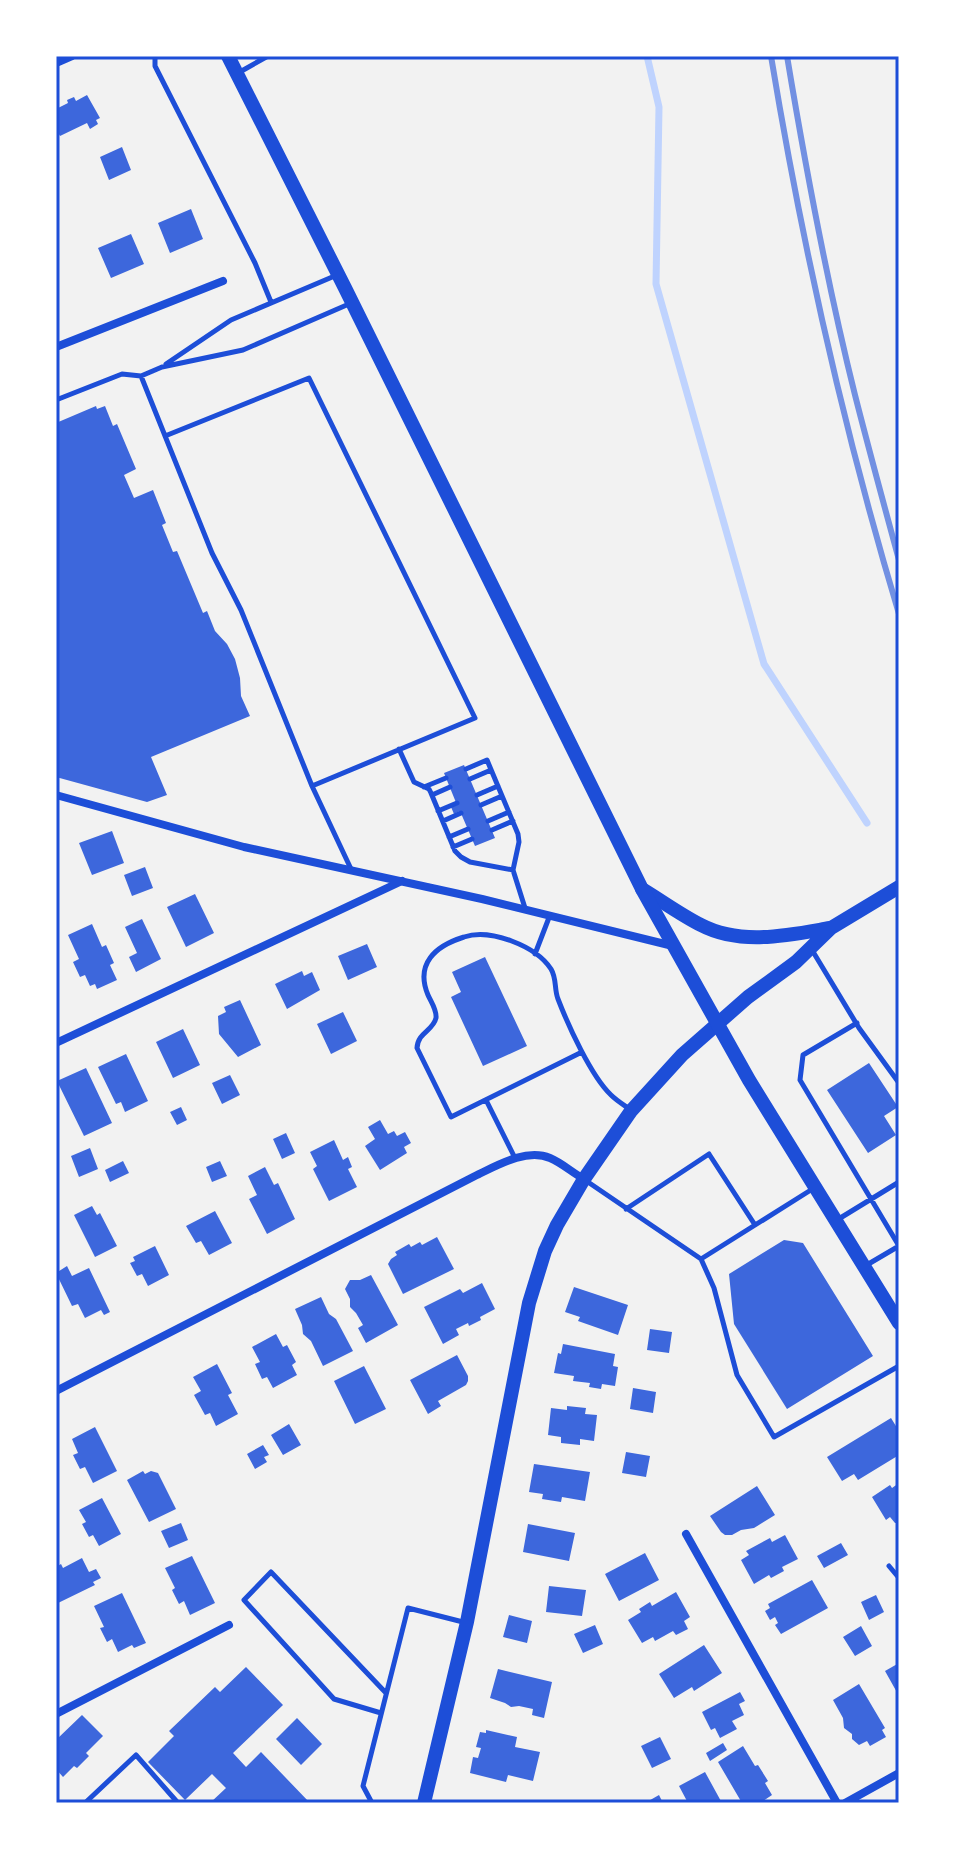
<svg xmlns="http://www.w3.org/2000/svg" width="955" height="1859" font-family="Poppins,sans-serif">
<rect width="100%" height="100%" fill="#f2f2f2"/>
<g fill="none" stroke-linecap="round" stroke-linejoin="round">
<path stroke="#bfd3fe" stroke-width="7" d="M647 56 659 107 656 284 764 664 867 823"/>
</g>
<path fill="#3d67dc" d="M87 95 100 118 96 120 98 124 90 129 87 123 60 136 56 129 59 125 56 119V109L68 103 67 100 74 97 76 101Z
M122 147 131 170 109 180 100 157Z
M191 209 203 239 170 253 158 223Z
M131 234 144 264 111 278 98 248Z
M96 406 97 409 105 406 113 426 117 424 136 469 124 475 134 498 153 490 166 523 162 525 173 552 177 551 203 613 207 611 215 631 227 644 235 659 240 678 241 696 250 716 151 757 167 795 147 802 56 777V423Z
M464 765 495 838 475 846 460 811 454 814 451 807 457 805 444 773Z
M112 831 124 863 92 875 79 843Z
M145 867 153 888 132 896 124 875Z
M195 894 214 933 186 947 167 907Z
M142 919 161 959 136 972 129 957 137 953 125 927Z
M92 924 102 947 106 945 114 963 110 965 117 980 97 989 95 984 90 986 85 975 80 977 73 962 79 959 68 935Z
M367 944 377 967 348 980 338 956Z
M485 957 527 1046 483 1066 451 997 461 992 452 972Z
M302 971 304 976 312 972 320 990 287 1009 275 984Z
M240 1000 261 1045 238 1057 219 1034 218 1016 226 1012 224 1007Z
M343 1012 357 1041 331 1054 317 1024Z
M183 1029 200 1065 173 1078 156 1042Z
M126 1054 148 1101 125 1112 121 1102 116 1104 98 1067Z
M869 1063 898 1107 884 1116 896 1135 868 1153 827 1090Z
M86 1068 112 1123 84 1136 57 1081Z
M230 1075 240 1095 222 1104 212 1083Z
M181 1107 187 1120 177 1125 170 1112Z
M380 1120 388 1134 394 1131 397 1136 405 1132 411 1143 404 1147 407 1153 380 1170 365 1146 375 1139 368 1127Z
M286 1133 295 1153 282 1159 273 1139Z
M334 1140 343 1160 348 1157 352 1167 348 1169 357 1187 329 1201 313 1169 317 1166 310 1152Z
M90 1148 98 1169 79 1177 71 1156Z
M123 1161 129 1173 110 1182 105 1170Z
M220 1161 227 1176 212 1182 206 1167Z
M265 1167 274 1185 278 1183 295 1219 267 1234 249 1199 257 1195 248 1176Z
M92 1206 97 1215 100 1213 117 1246 95 1257 74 1215Z
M215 1211 232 1243 209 1255 201 1241 196 1243 186 1226Z
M437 1237 454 1269 403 1294 388 1264 391 1259 397 1255 395 1252 409 1244 411 1247 420 1242 422 1245Z
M784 1240 803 1243 873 1356 787 1409 734 1324 729 1274Z
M155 1246 169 1275 148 1286 142 1274 137 1276 130 1263 135 1261 133 1257Z
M67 1266 72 1276 89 1268 110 1312 104 1315 101 1310 85 1318 78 1304 72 1306 56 1273Z
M371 1275 398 1325 366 1343 358 1328 363 1325 356 1313 350 1307V1299L345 1289 350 1280H360Z
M482 1283 495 1309 480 1317 481 1320 469 1326 468 1323 456 1329 459 1335 443 1344 424 1307 460 1289 463 1293Z
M574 1287 628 1305 618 1335 578 1321 580 1317 565 1312Z
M321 1297 329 1314 336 1319 353 1351 323 1366 311 1341 303 1334 302 1325 295 1309Z
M650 1329 672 1332 669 1353 647 1350Z
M276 1334 283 1347 287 1345 296 1362 292 1365 297 1375 273 1388 267 1377 262 1379 255 1364 260 1362 252 1347Z
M563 1344 615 1354 613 1366 618 1367 615 1386 602 1384 601 1389 589 1387 590 1383 573 1381 574 1376 554 1373 558 1353 561 1354Z
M457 1355 468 1376V1381L466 1385 438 1401 441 1406 428 1414 410 1380Z
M217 1364 232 1393 228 1395 238 1414 216 1426 210 1413 205 1415 194 1395 201 1391 193 1377Z
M364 1366 386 1409 355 1424 334 1381Z
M633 1388 656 1392 653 1413 630 1409Z
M567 1406 586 1408 585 1414 597 1415 594 1441 580 1439V1445L561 1443V1437L548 1435 551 1408 567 1410Z
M891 1418 899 1431V1455L858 1480 854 1474 842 1481 827 1457Z
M289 1424 301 1445 283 1455 271 1435Z
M95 1427 117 1471 93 1483 85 1467 80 1469 73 1455 78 1453 72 1439Z
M263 1445 269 1455 264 1457 267 1462 255 1469 247 1454Z
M626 1452 650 1456 646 1477 622 1473Z
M534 1464 590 1472 585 1501 562 1497 561 1502 542 1499 543 1494 529 1492Z
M143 1471 145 1474 151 1471 158 1473 176 1509 149 1522 127 1480Z
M899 1483V1523H895L890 1517 886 1520 872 1497 890 1485 892 1488Z
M757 1486 775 1515 754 1528 741 1530 732 1535H725L721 1532 710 1516Z
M102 1498 121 1534 99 1546 93 1535 89 1537 82 1524 86 1522 79 1510Z
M181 1523 188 1540 169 1548 161 1531Z
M528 1524 575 1533 569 1561 523 1552Z
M785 1535 798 1559 782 1567 784 1571 771 1578 769 1575 754 1584 741 1560 749 1555 746 1551 770 1538 772 1542Z
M841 1543 848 1555 824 1568 817 1556Z
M645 1553 659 1580 619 1601 605 1574Z
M192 1556 215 1603 190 1615 184 1601 179 1604 172 1590 175 1588 165 1568Z
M82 1558 89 1572 96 1569 101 1578 93 1582 95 1585 56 1604V1567L61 1564 63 1568Z
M812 1580 828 1608 781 1634 775 1625 778 1623 775 1617 770 1620 765 1611 770 1608 768 1604Z
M549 1586 586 1590 582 1616 546 1612Z
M676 1592 690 1617 684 1621 688 1629 676 1635 673 1631 655 1641 653 1637 642 1643 628 1620 641 1612 639 1609 650 1602 652 1606Z
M122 1593 146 1643 134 1648 132 1645 118 1652 112 1639 107 1642 100 1628 104 1627 94 1606Z
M876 1595 884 1612 869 1620 861 1602Z
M509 1615 532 1621 527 1643 503 1637Z
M595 1625 603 1644 583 1653 574 1634Z
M861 1626 872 1646 855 1656 843 1637Z
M704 1645 722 1673 694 1691 692 1687 674 1698 659 1674Z
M899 1663V1696L885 1671Z
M246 1667 283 1705 233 1753 246 1767 261 1752 310 1803H210L226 1788 212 1774 185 1800 148 1762 174 1736 169 1731 215 1687 220 1692Z
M498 1669 552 1682 544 1718 532 1715 533 1709 519 1706 511 1707 505 1703 490 1698Z
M859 1684 885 1728 882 1730 886 1737 870 1746 867 1741 859 1745 852 1739V1734L844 1728 843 1718 833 1700Z
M740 1692 745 1701 739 1704 744 1715 732 1721 737 1729 720 1738 715 1728 711 1730 702 1712Z
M82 1715 103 1736 86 1753 89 1756 77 1768 74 1766 63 1777 56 1769V1740Z
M297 1718 322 1744 301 1765 276 1739Z
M486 1730 517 1737 515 1747 540 1752 533 1781 508 1775 506 1782 470 1773 473 1757 478 1758 481 1748 476 1747 480 1732 486 1733Z
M660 1737 671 1759 652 1768 641 1746Z
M723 1743 727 1750 710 1761 706 1753Z
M743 1746 755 1766 758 1765 768 1781 765 1783 772 1795 763 1801 765 1803H742L718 1762Z
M705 1772 722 1803H688L679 1786Z
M659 1795 663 1803H645Z"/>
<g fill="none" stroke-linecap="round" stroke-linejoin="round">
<path stroke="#1d4ed8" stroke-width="5" d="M155 56V66L255 263 271 302
M238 73 268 56
M349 304 243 350 162 367 141 376 212 553 241 610 312 786 351 869
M166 364 231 320 337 275
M56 400 122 374 141 376
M165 436 309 378 475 718 312 786
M399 749 414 782 429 789 431 793 455 851 461 857 470 862 513 870
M466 769 487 760 518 834 519 842 513 870 525 908
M470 779 491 770
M424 787 446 778
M432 795 450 787
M477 795 498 786
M481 805 502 796
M438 811 457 803
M443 821 461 813
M488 821 509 812
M492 830 513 821
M449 837 468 829
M453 847 472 839
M812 950 859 1028 899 1083
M535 954 550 915
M857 1023 803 1055 800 1080 899 1246
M582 1052 451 1117 417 1048C418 1032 433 1031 436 1018 437 1010 431 1002 428 995 415 964 435 946 464 937 490 928 536 946 551 969 557 979 554 989 558 999 568 1025 591 1076 611 1095 617 1101 624 1105 631 1110
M486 1100 515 1158
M585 1180 701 1259 814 1188
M626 1209 709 1154 755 1225
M837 1220 899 1182
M701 1259 714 1288 737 1375 774 1437 899 1366
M865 1266 899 1246
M889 1566 899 1578
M381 1713 334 1699 244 1600 271 1572 386 1693
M85 1803 136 1755 178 1803
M372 1803 363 1786 408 1608 463 1622"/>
<path stroke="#1d4ed8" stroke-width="8" d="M56 63 72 56
M56 347 223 281
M56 795 244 847 482 899 673 946
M56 1043 402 881
M56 1391 475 1176C496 1166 526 1148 550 1158 562 1163 573 1173 584 1179
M686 1534 837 1803
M56 1714 229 1625
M845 1803 899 1773"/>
<path stroke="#1d4ed8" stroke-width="14" d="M642 889C662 901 681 915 701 925 741 946 789 935 830 928
M424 1803 467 1622 529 1303 545 1251 557 1225 584 1179 631 1111 682 1055 748 997 796 962 831 928 899 887"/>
<path stroke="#1d4ed8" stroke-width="14" d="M228 56 345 288 642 889 749 1080 899 1323"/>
<path stroke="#7290e2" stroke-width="6" d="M771 56C802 244 844 431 899 614
M787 56C806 170 827 283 855 395 869 450 884 505 899 560"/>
</g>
<rect width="955" height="1859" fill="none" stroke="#ffffff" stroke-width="116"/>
<rect x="58" y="58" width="839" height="1743" fill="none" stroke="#1d4ed8" stroke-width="3"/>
</svg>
